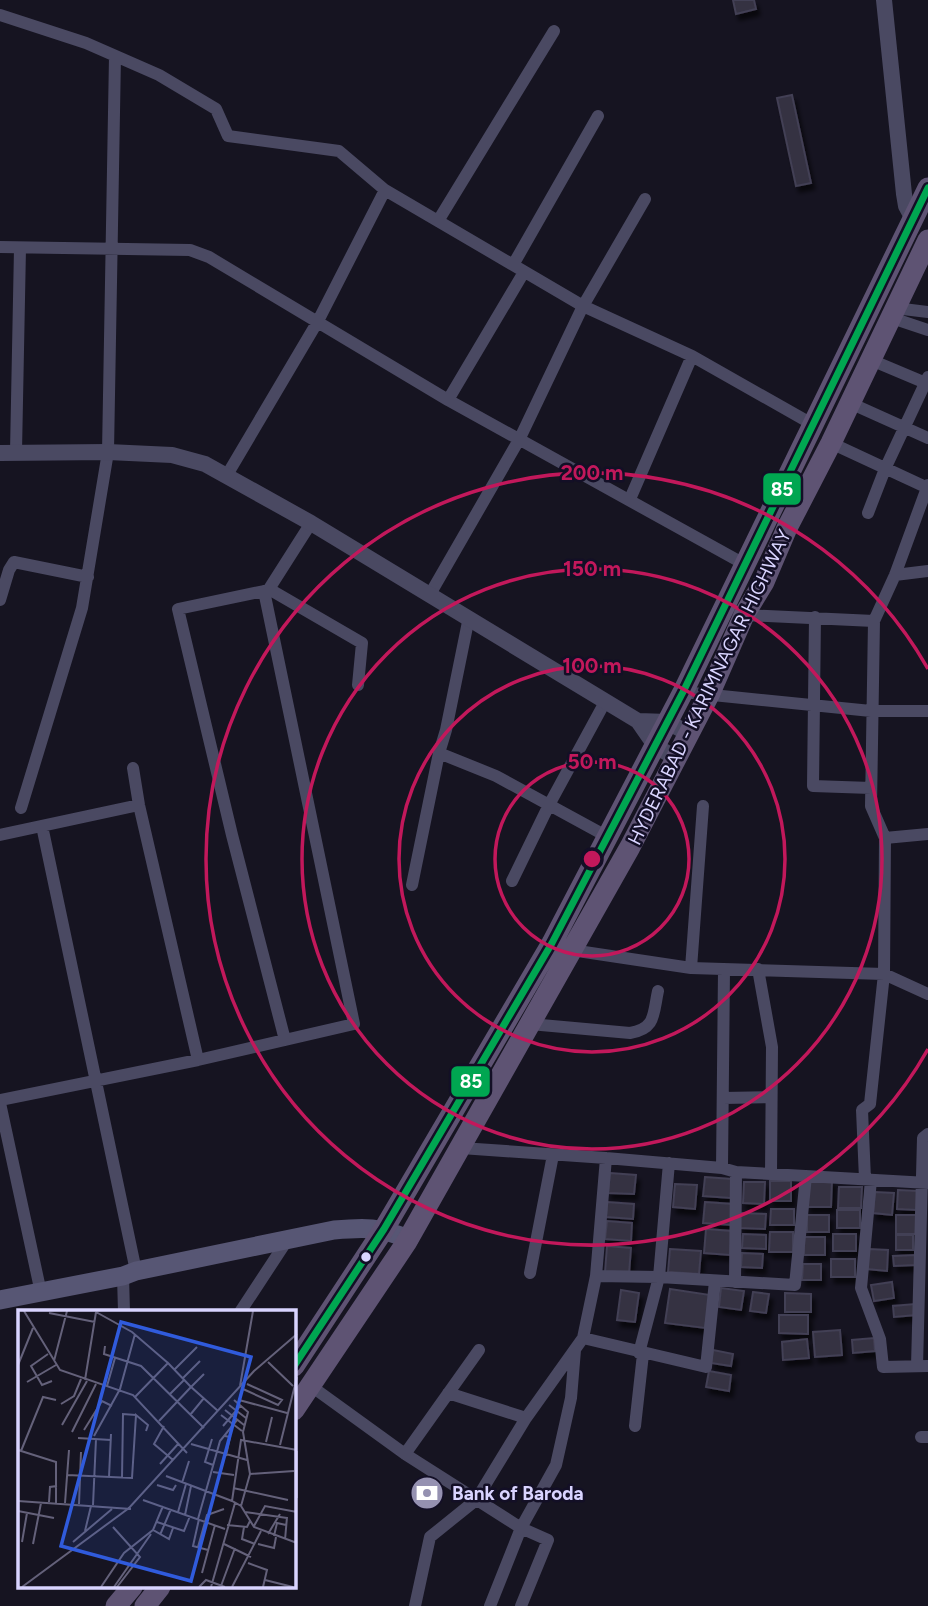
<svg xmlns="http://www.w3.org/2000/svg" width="928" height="1606" font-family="Figtree,sans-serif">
<defs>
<filter id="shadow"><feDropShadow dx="3.5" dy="6" stdDeviation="2" flood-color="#0009"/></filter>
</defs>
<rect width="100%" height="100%" fill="#161421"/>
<path fill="#343243" stroke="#433f54" stroke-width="2" filter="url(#shadow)" d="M733 0H754L756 9 736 14Z
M792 95 811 183 796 186 777 98Z
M610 1173 636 1175 634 1194 608 1193Z
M705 1177 732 1179 731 1198 703 1196Z
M808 1180H832L831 1207H807Z
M770 1181H791V1201H770Z
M744 1182H765L764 1204 743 1203Z
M675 1184 697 1185 695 1209 673 1207Z
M839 1187H862L861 1208H838Z
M898 1190 918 1191 917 1210 897 1209Z
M875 1192 894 1193 892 1215 873 1213Z
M607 1202 634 1204 633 1219 606 1217Z
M705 1202 733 1204 732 1225 703 1223Z
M771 1209H794V1225H770Z
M837 1210H860V1228H837Z
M740 1213 766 1214 765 1229 740 1228Z
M807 1215H829V1232H807Z
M896 1215H918V1234H896Z
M607 1221 632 1223 631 1241 605 1239Z
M706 1229 732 1231 730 1255 704 1253Z
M770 1232H793V1252H769Z
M743 1234 766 1235V1249L742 1248Z
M833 1234H856V1251H833Z
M896 1235H913V1250H896Z
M804 1237H825V1255H804Z
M607 1246 631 1248 629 1274 605 1272Z
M670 1249 701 1251 699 1274 668 1272Z
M869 1249 888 1250 887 1271 867 1269Z
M742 1253 763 1254 762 1268 741 1267Z
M916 1255V1265L894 1266 893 1256Z
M831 1259H855V1277H831Z
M803 1264H821V1280H802Z
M892 1282 894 1298 874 1301 871 1285Z
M721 1288 744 1291 741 1310 719 1307Z
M670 1289 710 1295 705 1328 665 1323Z
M621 1290 639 1293 635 1322 617 1320Z
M753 1292 769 1294 766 1313 750 1311Z
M785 1293 811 1294V1312H785Z
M915 1304 916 1315 894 1317 893 1306Z
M779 1315H808V1334L779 1333Z
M840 1330 842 1355 815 1357 813 1332Z
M874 1338 875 1351 853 1353 852 1340Z
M807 1339 809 1358 783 1360 782 1342Z
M713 1350 733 1354 731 1366 711 1363Z
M709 1371 731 1375 729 1391 706 1387Z"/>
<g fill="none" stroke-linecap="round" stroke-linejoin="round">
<path stroke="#4a4962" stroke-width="12" d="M0 15 86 43 159 75 216 109 228 136 339 151 385 190
M438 221 554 31
M0 247 190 250 209 257 448 400 746 565
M513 265 598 116
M895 308 928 312
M892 318 928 330
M871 360 928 384
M448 400 524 272
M850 403 928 438
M831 443 928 488
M16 452 20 248
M227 475 318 321 385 190 583 306 645 199
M630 499 692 356
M868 513 885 469 928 377
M895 575 928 571
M269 589 311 523
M264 591 178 609 232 835 285 1040
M429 596 520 438 583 306 692 356 812 424
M0 600 9 570 14 562 88 577
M744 615 874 621
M469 617 446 730 439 753 496 776 608 837
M815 617 813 786 871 788
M683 692 871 711H928
M133 768 139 805 198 1060
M21 808 82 608 108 452 115 56
M42 826 136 1271
M0 835 139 805
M885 838 928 834
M512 881 549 805 605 702
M412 885 439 753
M571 950 691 968 884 974 928 994
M691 968 703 806
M758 969 772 1047 771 1174
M530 1024 630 1033C656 1029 653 1014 658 991
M723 1098 771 1097
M0 1100 198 1060 354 1024 264 591 269 589 362 643 358 685
M0 1103 41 1293
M461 1148 606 1158 722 1168 736 1172 928 1183
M722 1168 724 970
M865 1179 862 1110 870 1104 884 974 885 838 871 806 874 621 895 575 928 485
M871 1180 861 1288 880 1339 883 1367 928 1366
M530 1273 553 1155
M123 1276 124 1312
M596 1276 659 1277 795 1285 806 1176
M735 1282 736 1172
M240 1312 288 1239
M583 1338 596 1276 606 1158
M639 1353 659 1277 669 1163
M917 1366 923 1138 928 1134
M311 1386 405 1454 521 1528 548 1540 521 1606
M448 1393 526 1418
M635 1426 643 1354
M921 1437H928
M405 1454 479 1350
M415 1606 430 1537 476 1500 526 1418 583 1338 706 1367 715 1281
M490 1606 521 1528 556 1465 571 1398 575 1350"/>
<path stroke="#4a4962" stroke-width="16" d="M884 0 904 194 906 206 913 219
M0 453 108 452 172 455 205 464 311 523 638 721 656 747 677 758
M638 721 668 722 689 734"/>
<path stroke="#575674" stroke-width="19" d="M0 1300 123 1276 136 1271 334 1230C366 1227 378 1227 409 1239"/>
<path stroke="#5e5373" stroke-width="21" d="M294 1366 384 1229 552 943 683 692 928 188
M294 1410 406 1243 630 847 709 695 744 615 764 582 787 528 831 443 928 240
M116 1606 132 1587
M145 1606 160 1587"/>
<defs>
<path id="bus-1" d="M294 1366 384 1229 552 943 683 692 928 188"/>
</defs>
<use href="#bus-1" stroke="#130f26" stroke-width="12"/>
<use href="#bus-1" stroke="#00a651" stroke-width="7"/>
</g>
<g fill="none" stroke="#c2185b" stroke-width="3.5">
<circle cx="592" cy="859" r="97"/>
<circle cx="592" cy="859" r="193"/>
<circle cx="592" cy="859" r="290"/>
<path d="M928 1049A386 386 0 1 1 928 669"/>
</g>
<defs>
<symbol id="bank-disc" viewBox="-11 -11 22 22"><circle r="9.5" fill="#9591b1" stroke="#130f26"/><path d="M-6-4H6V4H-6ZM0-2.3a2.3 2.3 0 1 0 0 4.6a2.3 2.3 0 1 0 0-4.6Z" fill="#fff"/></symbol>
</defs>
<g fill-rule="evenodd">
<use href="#bank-disc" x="408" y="1474" width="38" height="38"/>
</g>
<circle fill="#d9d4ff" stroke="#130f26" stroke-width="2.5" cx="366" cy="1257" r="6"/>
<g text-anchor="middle" stroke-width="5" stroke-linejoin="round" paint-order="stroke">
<g font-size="19" fill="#d9d4ff" stroke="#130f26">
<text transform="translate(709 687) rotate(-64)" y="7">HYDERABAD - KARIMNAGAR HIGHWAY</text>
</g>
<g font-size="19" font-weight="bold" fill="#d9d4ff" stroke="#130f26" text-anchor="start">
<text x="452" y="1500">Bank of Baroda</text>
</g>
</g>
<g transform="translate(18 1310)">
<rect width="278" height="278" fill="#161421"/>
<path fill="none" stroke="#64617a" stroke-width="2" d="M6 1 42 60 115 85 169 143M78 2 114 22 150 53M31 3 77 12M87 36 86 44 123 56 186 118M30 44 13 56 24 75 34 71M36 51 49 1M250 52 275 76M0 55 15 18M156 60 179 37M165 68 182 51M67 70 78 2M9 72 38 55M89 76 97 48M222 76 235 1M225 79 260 95 264 90 229 74M151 85 166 70M117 87 150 53 173 77 186 64M216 90 230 102 225 122 232 164 223 196M221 90 269 103M43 94 56 86 63 69M211 95 228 108M207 100 226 115M172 105 186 88M203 105 224 121M141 111 173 77 200 101M44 115 69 71M146 116 136 134 155 150M205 116 223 95M66 120 84 91 94 96M54 122 78 74M76 126 102 79 117 24M207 126 212 127 208 146M60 128 93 130M194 129 187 152 195 155M248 132 254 107M173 134 229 150M262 135 279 67M0 140 38 152V193M3 141 25 87 38 90M279 141V188M142 154 161 133M195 162 216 165M232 164 276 161M49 165 114 168 118 105 130 115 128 121M148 166 214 191 223 196 236 217 279 233M91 167 93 124M104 168 105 104 118 105M164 173 171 151M139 175 155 180 158 175M215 178 270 190M125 190 207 219M0 191 113 199M214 191 223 130 279 140M31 192 32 177 39 176M47 193 51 140M61 194 63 142M75 195 78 129M0 201 36 208M160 202 168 174M227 202 269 208M167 205 173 176M180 209 202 131 219 110M181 209 175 236 190 240M139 212 166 221 172 206M209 215 229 217 232 211M236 216 247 196 279 202M95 217 122 247 99 277M226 217 224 229 237 234M135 220 145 196M67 221 73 196M250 224 262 204M142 225 153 199M256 226 259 213 268 215M267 230 269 207M4 232 9 203M55 232 94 199M15 234 23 193M206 234 233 247M240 234 256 238 258 227M180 237 189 205 206 199M230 253 249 260 245 277M184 263 197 215M247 270 275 277M203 276 217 238M4 277 111 198 236 61 279 24M83 277 106 243 135 220 151 229 155 218M96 277 133 224M181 277 188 270 207 277M193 277 217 193M214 277 243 221"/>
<path fill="#305bdc" fill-opacity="0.15" stroke="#305bdc" stroke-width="3.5" d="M103 12 233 47 173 271 43 236Z"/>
<rect width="278" height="278" fill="none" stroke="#d9d4ff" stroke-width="3.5"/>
</g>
<circle cx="592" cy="859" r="10" fill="#c2185b" stroke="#130f26" stroke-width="3.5"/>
<g font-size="21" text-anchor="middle" font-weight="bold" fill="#c2185b" stroke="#130f26" stroke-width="5" stroke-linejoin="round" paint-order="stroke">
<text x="592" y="480">200 m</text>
<text x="592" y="576">150 m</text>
<text x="592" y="673">100 m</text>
<text x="592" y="769">50 m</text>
</g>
<g stroke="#130f26" stroke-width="2.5">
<rect x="762" y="472" width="40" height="34" rx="7" fill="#00a651"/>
<rect x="450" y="1065" width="41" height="33" rx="7" fill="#00a651"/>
</g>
<g font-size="19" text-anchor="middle" font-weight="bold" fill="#fff">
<text x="782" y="496">85</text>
<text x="471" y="1088">85</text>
</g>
</svg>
